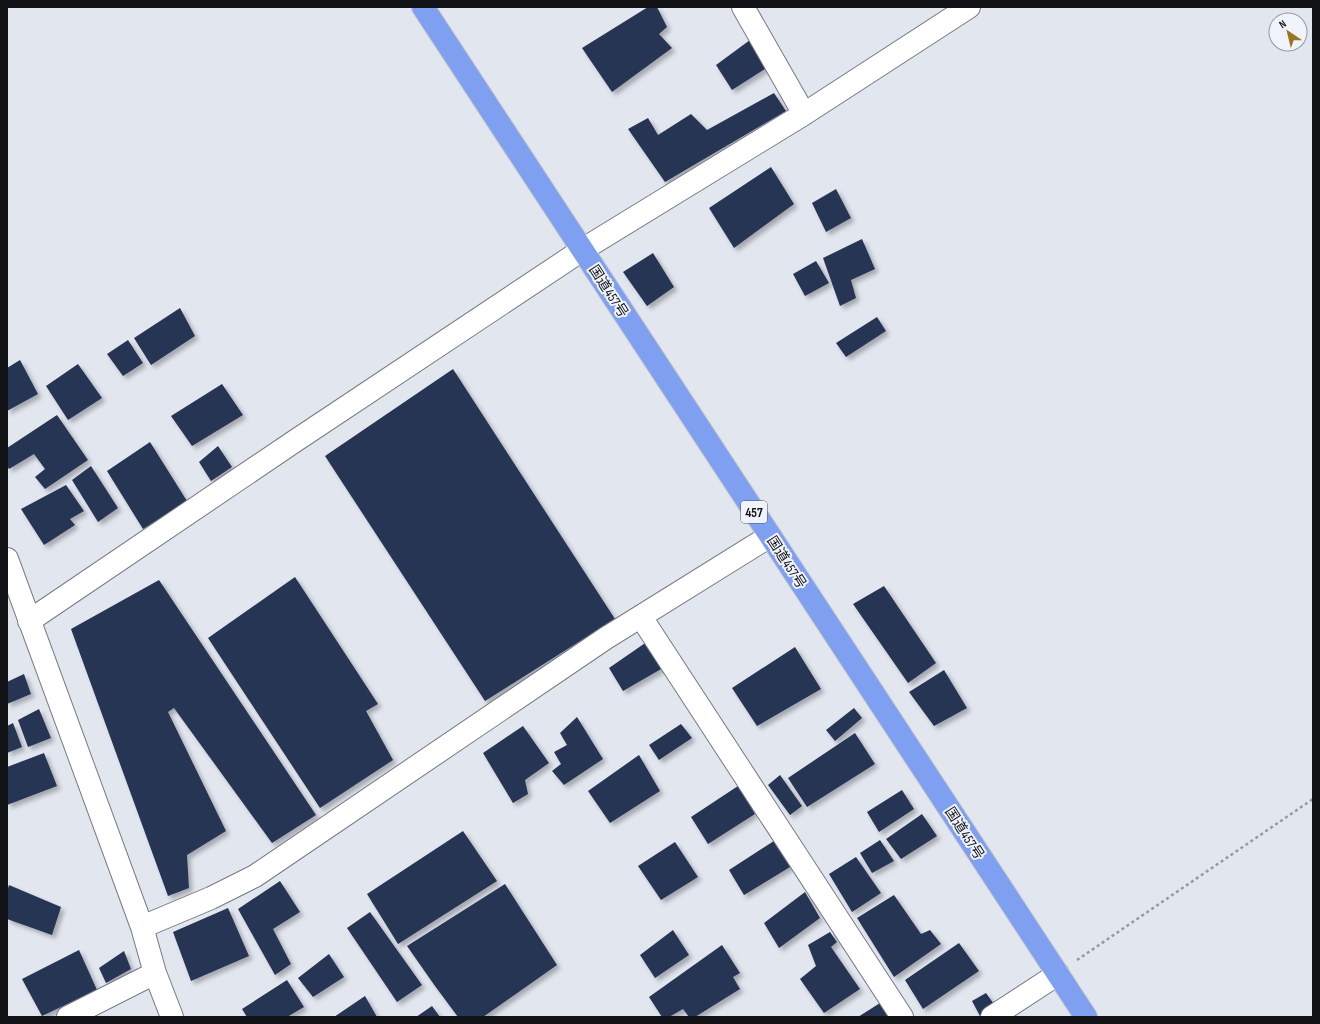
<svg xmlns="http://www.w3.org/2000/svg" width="1320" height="1024" font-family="'Sofia Sans Condensed','Noto Sans JP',sans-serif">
<defs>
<filter id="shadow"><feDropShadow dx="3.5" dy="3.5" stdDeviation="2" flood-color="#0004"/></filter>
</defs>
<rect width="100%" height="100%" fill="#e2e6ef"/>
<path fill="#273453" filter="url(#shadow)" d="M648 7H657L667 27 659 34 672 48 612 92 582 48Z
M750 40 768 67 732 90 716 65Z
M774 93 786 111 665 182 628 129 648 118 658 135 691 114 707 130Z
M771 167 794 204 734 248 709 208Z
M836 189 851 218 826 232 812 203Z
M862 239 875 269 851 280 856 298 840 306 823 258Z
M653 253 674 287 647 306 623 272Z
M816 261 829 283 805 296 793 274Z
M180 308 195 336 151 365 134 338Z
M877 317 886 331 846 357 836 343Z
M128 340 143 363 123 376 107 354Z
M20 360 38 394 7 411V368Z
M78 364 102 398 68 420 46 386Z
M453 369 615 619 485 701 325 456Z
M222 384 243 415 192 446 171 416Z
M57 415 88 460 45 489 35 477 45 469 34 454 9 469 7 466V448Z
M150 442 187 501 143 529 107 471Z
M218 446 232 467 211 481 199 462Z
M91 466 118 508 98 522 72 480Z
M66 485 84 511 70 519 75 525 44 545 21 509Z
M295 577 378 704 366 711 393 760 320 808 208 638Z
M159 580 316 815 272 843 174 708 168 712 226 831 187 855 189 888 168 896 71 629Z
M884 586 936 663 908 683 853 604Z
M651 639 668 665 623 691 609 668Z
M795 647 821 689 757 726 732 688Z
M944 670 967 708 934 726 909 692Z
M24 674 31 694 7 704V682Z
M854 708 862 718 835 741 826 730Z
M39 709 51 738 28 747 18 720Z
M577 717 603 759 564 785 552 771 561 764 554 752 567 745 560 733Z
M13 723 22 747 7 753V726Z
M681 724 692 738 659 760 649 745Z
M523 726 549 763 525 780 528 794 513 803 483 753Z
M855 733 875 764 807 807 788 778Z
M44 753 57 786 7 805V767Z
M639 755 660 791 610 823 588 791Z
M780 775 802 806 790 815 768 785Z
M738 786 755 814 708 844 691 817Z
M902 790 914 809 879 832 867 812Z
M922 814 937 836 901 859 886 839Z
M463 831 497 881 398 944 367 894Z
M777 839 795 864 744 895 729 870Z
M880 840 894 861 872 873 860 853Z
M675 842 698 877 661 900 638 866Z
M856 857 881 893 852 912 829 874Z
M280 881 300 912 273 929 291 964 275 975 238 909Z
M505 884 557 965 483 1017H458L435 986 407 946Z
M9 885 61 907 52 935 7 919V891Z
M805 892 820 918 779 948 764 923Z
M894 895 921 934 930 930 941 944 894 977 857 918Z
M228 908 249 956 191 981 173 932Z
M370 912 422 985 397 1002 347 928Z
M673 930 689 955 655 978 640 955Z
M830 932 837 942 831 947 860 989 824 1013 800 979 816 966 808 945Z
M959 943 979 971 923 1009 905 980Z
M722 945 740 973 733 977 740 989 695 1017H689L683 1009 669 1017H662L649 997Z
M79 950 97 990 42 1016 22 979Z
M124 951 131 969 106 983 99 968Z
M329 954 344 977 313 997 298 978Z
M287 980 304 1007 287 1017H247L242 1009Z
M986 993 996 1007 980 1016 972 1001Z
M365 996 377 1017H334Z
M880 1003 889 1017H858Z
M432 1006 440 1017H416Z"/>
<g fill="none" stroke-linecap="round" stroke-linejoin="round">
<defs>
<path id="minor" d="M743 7 804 114
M7 559 142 927 155 973 172 1017
M641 617 902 1017
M29 621 292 443 582 250 804 114 969 7
M142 927 211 898 255 876 606 638 770 536
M68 1017 155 973
M992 1017 1058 974"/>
<path id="highway" d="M423 7 1086 1017"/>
</defs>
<use href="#minor" stroke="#777a82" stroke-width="24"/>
<use href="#highway" stroke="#c6c6c7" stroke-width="24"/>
<path stroke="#9699a0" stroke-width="2.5" stroke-dasharray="3 3" stroke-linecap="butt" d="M1077 960 1313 799"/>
<use href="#minor" stroke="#fff" stroke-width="22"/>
<use href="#highway" stroke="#7fa0f1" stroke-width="22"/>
</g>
<g text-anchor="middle" stroke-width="4" stroke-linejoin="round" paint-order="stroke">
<rect fill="#f0f3fc" stroke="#55565b" stroke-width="1" x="741" y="501" width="26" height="22" rx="3"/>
<g font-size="13" font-weight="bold" fill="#121316">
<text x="754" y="517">457</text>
</g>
<g font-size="14" fill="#121316" stroke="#f0f3fc">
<text transform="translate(609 291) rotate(57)" y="5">国道457号</text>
<text transform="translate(787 562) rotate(57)" y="5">国道457号</text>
<text transform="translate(965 833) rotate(57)" y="5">国道457号</text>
</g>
</g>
<rect width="1320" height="1024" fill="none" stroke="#121316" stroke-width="16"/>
<g transform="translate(1288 32) rotate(325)"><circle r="19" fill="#f0f3fc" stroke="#9799a0"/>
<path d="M0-3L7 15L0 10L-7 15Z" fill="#987721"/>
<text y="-6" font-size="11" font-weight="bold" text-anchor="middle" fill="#121316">N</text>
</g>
</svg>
